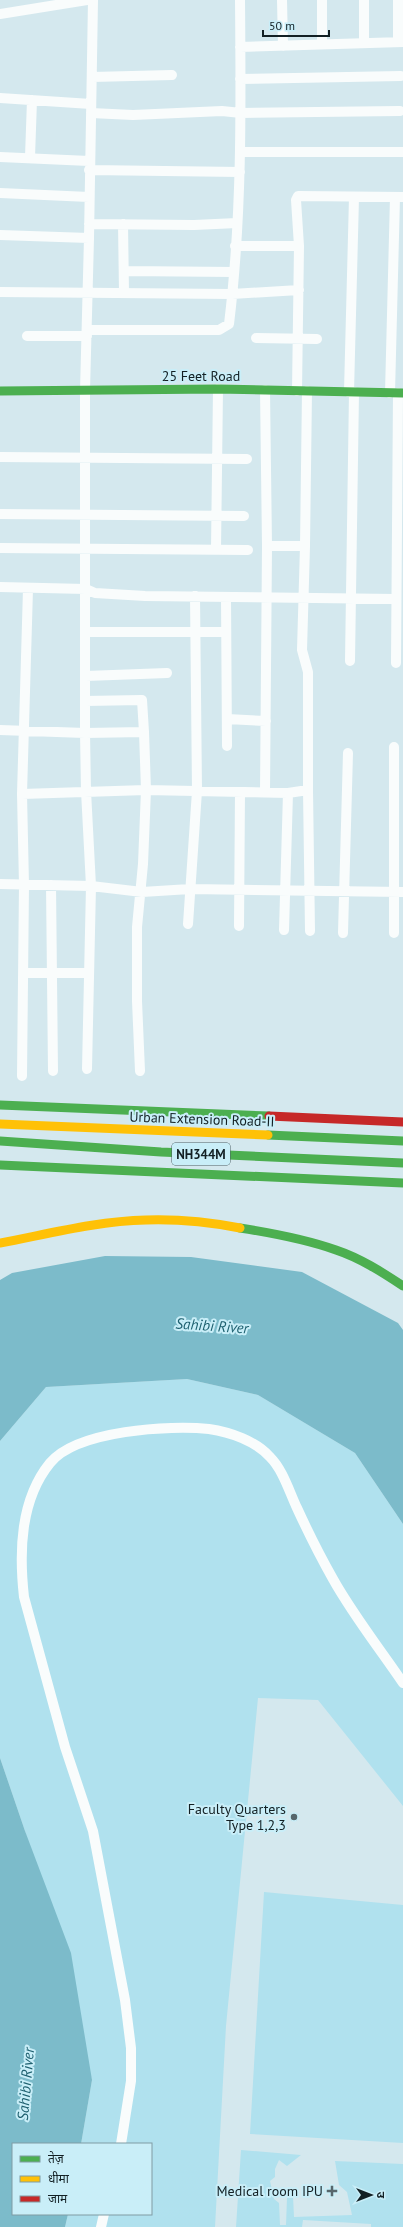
<svg xmlns="http://www.w3.org/2000/svg" width="403" height="2227" font-family="'PT Sans','Noto Sans Devanagari',sans-serif">
<rect width="100%" height="100%" fill="#d4e8ee"/>
<path fill="#b0e1ee" d="M187 1379 258 1395 355 1453 403 1524V1806L318 1700 258 1698 226 2026 215 2227H65L68 2214H151V2144H81L92 2080 25 1831 0 1758V1441L46 1387Z
M264 1892 403 1905V2143L250 2134Z
M241 2150 301 2155 287 2166 279 2160 275 2169V2177L270 2181 274 2199 279 2203 280 2225H286L287 2198 293 2196 294 2217 352 2215 347 2192 339 2185 335 2161 403 2164V2227H371V2224L303 2220 302 2227H236Z"/>
<path fill="#7cbbca" d="M105 1256 191 1257 302 1272 398 1323 403 1330V1524L355 1453 258 1395 187 1379 46 1387 0 1441V1280L12 1273Z
M0 1758 25 1831 71 1953 92 2080 81 2144H13V2214H68L65 2227H0Z"/>
<g fill="none" stroke-linecap="round" stroke-linejoin="round">
<path stroke="#f9fcfc" stroke-width="10" d="M282 0 283 46
M322 0V44
M398 0V42
M0 14 87 0
M364 43V0
M240 47 403 42
M92 77 172 75
M240 79 401 76
M0 98 91 104
M91 113 133 115 222 111 241 113 400 111
M241 152H403
M0 157 89 161
M30 157 32 100
M89 170 240 172
M0 193 89 197
M89 224 194 225 237 223
M123 224 124 292
M0 235 89 238 85 391V733L86 791 91 886 87 1069
M89 238 93 0
M235 246H299
M124 271 234 272
M0 292 232 294 299 290
M87 330H219L229 324C242 217 241 108 240 0
M27 336H87
M256 338 317 339
M297 391 299 246 296 200 298 196 403 197
M349 392 354 197
M390 393 395 197
M0 457 247 459
M0 514 244 516
M267 546H305L307 391
M0 548 248 550
M216 550 218 389
M0 587 86 589 95 593 145 596 396 599
M226 597 227 746
M86 632H226
M350 661 354 392
M396 663 398 393
M86 676 167 673
M85 701 142 700 144 732
M227 719 266 721
M0 730 85 733 144 732 146 790 143 864 137 927V1001L140 1071
M308 790 310 931
M265 792 267 546 265 390
M22 794 146 790 288 793 308 790V672L302 650 305 546
M0 884 91 886 142 892 190 889 403 892
M51 885 53 1071
M188 924 197 791 195 596
M239 926 240 792
M284 930 288 793
M343 933 348 753
M394 933V747
M24 973H88
M22 1076 24 885 22 794 28 589
M121 2144 131 2081V2048L125 2000 93 1831 65 1747 24 1597C19 1552 20 1500 50 1463 77 1430 170 1425 209 1429 230 1432 256 1441 270 1457 283 1470 289 1491 297 1508 308 1532 320 1556 333 1579 353 1615 380 1649 403 1683
M101 2227 104 2214"/>
<path stroke="#4caf50" stroke-width="9" d="M0 391 218 389 403 393
M0 1105 269 1116
M268 1135 403 1141
M0 1141 161 1152 403 1163
M0 1165 403 1183
M240 1228C272 1233 305 1239 336 1250 360 1258 382 1272 403 1286"/>
<path stroke="#ffc107" stroke-width="9" d="M0 1124 268 1135
M0 1243C48 1234 97 1221 146 1220 177 1219 209 1222 240 1228"/>
<path stroke="#c62828" stroke-width="9" d="M269 1116 403 1122"/>
</g>
<g fill="#57666b" stroke="#c9eef8" stroke-width="1.5">
<circle cx="294" cy="1817" r="4"/>
<path d="M330 2185h4v4h4v4h-4v4h-4v-4h-4v-4h4z"/>
</g>
<g text-anchor="middle" stroke-width="4" stroke-linejoin="round" paint-order="stroke">
<rect fill="#c9eef8" stroke="#4a5e64" stroke-width="1" x="172" y="1143" width="58" height="22" rx="3"/>
<g font-size="13" font-weight="bold" fill="#132024">
<text x="201" y="1159">NH344M</text>
</g>
<g font-size="14" fill="#132024" stroke="#c9eef8">
<text x="201" y="381">25 Feet Road</text>
<text transform="translate(202 1119) rotate(2)" y="5">Urban Extension Road-II</text>
</g>
<g font-size="14" fill="#132024" stroke="#c9eef8" text-anchor="end">
<text x="286" y="1814">Faculty Quarters<tspan x="286" dy="16">Type 1,2,3</tspan></text>
<text x="323" y="2196">Medical room IPU</text>
</g>
<g font-size="15" font-style="italic" fill="#1f6170" stroke="#c9eef8">
<text transform="translate(212 1326) rotate(4)" y="5">Sahibi River</text>
<text transform="translate(26 2084) rotate(-85)" y="5">Sahibi River</text>
</g>
</g>
<rect x="12" y="2143" width="140" height="72" fill="#c9eef8" stroke="#809ca3"/>
<rect x="20" y="2156" width="20" height="6" fill="#4caf50" stroke="#809ca3"/>
<text x="48" y="2163" font-size="12" fill="#132024">तेज़</text>
<rect x="20" y="2176" width="20" height="6" fill="#ffc107" stroke="#809ca3"/>
<text x="48" y="2183" font-size="12" fill="#132024">धीमा</text>
<rect x="20" y="2196" width="20" height="6" fill="#c62828" stroke="#809ca3"/>
<text x="48" y="2203" font-size="12" fill="#132024">जाम</text>
<g transform="translate(371 2195) rotate(90)" stroke="#c9eef8" stroke-width="3" paint-order="stroke">
<path d="M0-3L7 15L0 10L-7 15Z" fill="#132024"/>
<text y="-6" font-size="11" font-weight="bold" text-anchor="middle" fill="#132024">उ</text>
</g>
<path d="M263 30v6h66v-6" fill="none" stroke="#132024" stroke-width="2"/>
<text x="269" y="30" font-size="12" fill="#132024" stroke="#c9eef8" stroke-width="3" paint-order="stroke">50 m</text>
</svg>
